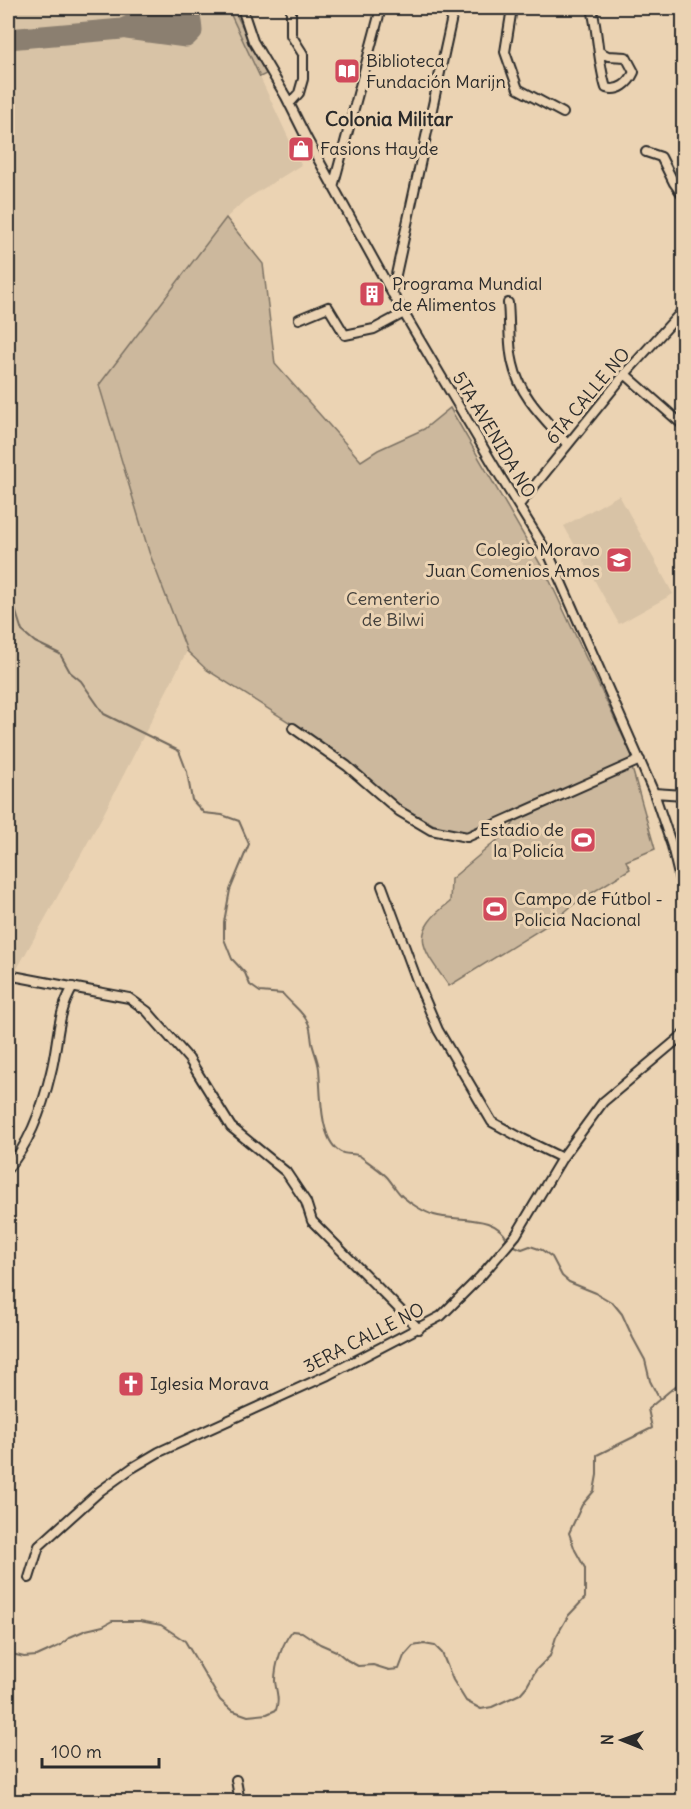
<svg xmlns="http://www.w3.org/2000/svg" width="691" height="1809" font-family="Delius,sans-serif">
<rect width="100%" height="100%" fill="#ebd3b3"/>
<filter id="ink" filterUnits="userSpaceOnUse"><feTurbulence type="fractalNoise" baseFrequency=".0167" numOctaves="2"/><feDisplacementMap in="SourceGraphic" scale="12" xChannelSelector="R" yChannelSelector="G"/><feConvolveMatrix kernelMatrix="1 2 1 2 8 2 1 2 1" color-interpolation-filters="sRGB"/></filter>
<g filter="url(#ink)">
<path fill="#d8c3a6" d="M8 8H230L231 15 301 165 245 200 226 218 99 385 149 552 187 651 102 817 13 976 8 979Z
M619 495 673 594 619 624 564 526Z"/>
<path fill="#ccb89d" stroke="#7c7264" stroke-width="1.5" d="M230 8H233L266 74 260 77 231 15Z
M226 218 263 264 275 364 361 461 378 450 424 429 450 408 549 579 633 758 466 833 434 825 402 807 297 727 207 670 187 651 149 552 99 385Z
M632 768 655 849 626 861 630 869 574 904 554 921 449 986C423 949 407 934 450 902L451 879 508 831 518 817 552 801Z"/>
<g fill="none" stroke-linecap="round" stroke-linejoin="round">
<path stroke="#72695d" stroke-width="2" d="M8 587 22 631 35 642 60 654 70 672 81 681 104 714 179 751 187 772 192 800 204 813 222 815 239 821 249 844 230 890 224 922V939L232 959 245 973 250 985 260 992 283 994C291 1004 305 1013 309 1025 311 1031 311 1037 312 1043 314 1052 318 1060 319 1069 321 1090 319 1138 339 1151 345 1156 354 1152 360 1156 368 1162 379 1169 386 1176 392 1182 396 1191 403 1197 411 1204 424 1212 434 1215 457 1222 496 1213 508 1241
M512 1245 522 1249 530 1246 542 1250 552 1257 562 1276 569 1282 596 1293 613 1303 622 1314 633 1338 645 1360 650 1381 659 1398
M8 1653 24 1657 37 1656 61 1645 70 1637 86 1630 103 1626 112 1621H140L161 1625 185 1641 220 1700 231 1710 248 1716 267 1714 276 1710C280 1699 276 1691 275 1681 275 1664 282 1644 292 1631L302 1632 320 1644 336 1651 347 1660 358 1666 373 1665 389 1670 399 1669 404 1656 413 1646 424 1644 435 1646 442 1653 453 1680 466 1701 481 1709 492 1707 520 1694 527 1686 536 1670 550 1656 556 1637 568 1616 585 1598V1568L575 1550 569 1533 582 1505 594 1491 597 1475V1455L652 1428 648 1409 684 1379"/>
<path stroke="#8b7f6f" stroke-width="21" d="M127 29 186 37 192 31C191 21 192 15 181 13L158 32
M8 39 122 29 165 10V8"/>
<defs>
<path id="street" d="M242 8 253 41 286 97 307 139 392 293 500 476 550 557 654 793 672 846 684 896
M512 8 505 52 518 89 563 113
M592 8C598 34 598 62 606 88 619 92 629 83 634 72L626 57 608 56 600 52
M289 104 299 93 303 79V54L291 35V8
M646 152 661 157 674 183 684 197
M333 187 381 8
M392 293 454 8
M508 303C510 323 508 345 513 364 520 397 546 420 567 444
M299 319 328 307 345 335 374 329 404 313
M625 374 684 426
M519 505 625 374 684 309
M293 728 347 766 399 811 431 830 467 837 640 760
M654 793 684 795
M382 886 418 983 438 1030 492 1122 523 1139 562 1158
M13 976 129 998 147 1011 189 1059 231 1127 286 1172 306 1202 312 1221 419 1329
M8 1168C31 1142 43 1106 51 1072 59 1041 56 1016 73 987
M29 1578 39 1546 100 1491 132 1468 159 1452 328 1375 441 1316 480 1277 516 1235 562 1158 603 1102 684 1034
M236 1780 240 1802"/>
</defs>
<use href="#street" stroke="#2b2b2b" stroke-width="12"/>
<use href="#street" stroke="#ebd3b3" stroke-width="8"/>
</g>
</g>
<defs>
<symbol id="library-square" viewBox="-11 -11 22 22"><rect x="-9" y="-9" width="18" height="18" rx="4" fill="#d1495b" stroke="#ebd3b3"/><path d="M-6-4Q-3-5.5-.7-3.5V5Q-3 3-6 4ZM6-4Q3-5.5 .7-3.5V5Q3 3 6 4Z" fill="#fff"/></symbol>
<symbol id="shop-square" viewBox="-11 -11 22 22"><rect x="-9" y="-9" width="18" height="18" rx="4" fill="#d1495b" stroke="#ebd3b3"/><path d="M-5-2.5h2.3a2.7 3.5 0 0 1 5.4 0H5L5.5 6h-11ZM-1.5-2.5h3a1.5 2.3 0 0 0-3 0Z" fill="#fff"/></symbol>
<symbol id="building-square" viewBox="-11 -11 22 22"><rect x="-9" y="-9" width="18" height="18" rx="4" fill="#d1495b" stroke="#ebd3b3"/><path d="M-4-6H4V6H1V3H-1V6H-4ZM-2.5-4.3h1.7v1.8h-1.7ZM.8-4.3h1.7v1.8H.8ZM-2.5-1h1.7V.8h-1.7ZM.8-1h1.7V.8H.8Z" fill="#fff"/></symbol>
<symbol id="school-square" viewBox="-11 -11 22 22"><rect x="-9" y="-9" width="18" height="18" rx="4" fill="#d1495b" stroke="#ebd3b3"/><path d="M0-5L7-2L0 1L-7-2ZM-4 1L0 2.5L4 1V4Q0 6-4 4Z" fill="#fff"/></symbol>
<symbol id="stadium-square" viewBox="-11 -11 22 22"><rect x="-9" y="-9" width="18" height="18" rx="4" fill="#d1495b" stroke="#ebd3b3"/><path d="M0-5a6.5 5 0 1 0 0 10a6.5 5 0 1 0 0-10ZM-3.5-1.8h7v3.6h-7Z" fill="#fff"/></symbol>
<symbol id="church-square" viewBox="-11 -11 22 22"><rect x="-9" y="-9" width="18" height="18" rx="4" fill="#d1495b" stroke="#ebd3b3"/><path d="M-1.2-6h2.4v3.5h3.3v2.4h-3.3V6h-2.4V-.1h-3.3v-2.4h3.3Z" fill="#fff"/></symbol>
</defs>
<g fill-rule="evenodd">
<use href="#library-square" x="332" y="56" width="30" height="30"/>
<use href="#shop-square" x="286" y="134" width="30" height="30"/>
<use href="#building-square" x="357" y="279" width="30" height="30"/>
<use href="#school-square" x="604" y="545" width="30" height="30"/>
<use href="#stadium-square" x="568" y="825" width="30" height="30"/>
<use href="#stadium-square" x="480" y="894" width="30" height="30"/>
<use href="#church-square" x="116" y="1369" width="30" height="30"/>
</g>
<g text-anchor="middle" stroke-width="6" stroke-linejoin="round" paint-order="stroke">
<g font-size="18" fill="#2b2b2b" stroke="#ebd3b3" text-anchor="start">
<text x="366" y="67">Biblioteca<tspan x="366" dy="21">Fundación Marijn</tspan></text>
<text x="320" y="155">Fasions Hayde</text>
<text x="392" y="290">Programa Mundial<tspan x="392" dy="21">de Alimentos</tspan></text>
<text x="600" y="556" text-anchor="end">Colegio Moravo<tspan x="600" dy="21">Juan Comenios Amos</tspan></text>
<text x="564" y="836" text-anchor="end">Estadio de<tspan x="564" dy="21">la Policía</tspan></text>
<text x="514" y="905">Campo de Fútbol -<tspan x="514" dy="21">Policia Nacional</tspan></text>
<text x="150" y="1390">Iglesia Morava</text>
</g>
<g font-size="18" fill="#2b2b2b" stroke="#ebd3b3">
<text transform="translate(588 396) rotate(-50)" y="6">6TA CALLE NO</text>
<text transform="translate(494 435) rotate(59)" y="6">5TA AVENIDA NO</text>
<text transform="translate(364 1338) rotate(-27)" y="6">3ERA CALLE NO</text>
</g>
<g font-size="18" fill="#43403c" stroke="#ebd3b3">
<text x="393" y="605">Cementerio<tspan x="393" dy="21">de Bilwi</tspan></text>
</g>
<g font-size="20" font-weight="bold" fill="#2b2b2b" stroke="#ebd3b3">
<text x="389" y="126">Colonia Militar</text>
</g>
</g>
<rect width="691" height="1809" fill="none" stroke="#ebd3b3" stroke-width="30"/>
<rect x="15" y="15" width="661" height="1779" fill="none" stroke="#2b2b2b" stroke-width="2" filter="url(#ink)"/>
<g transform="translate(622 1740) rotate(271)" stroke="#ebd3b3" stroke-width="4.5" paint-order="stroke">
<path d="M0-4.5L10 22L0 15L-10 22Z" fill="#2b2b2b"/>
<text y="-9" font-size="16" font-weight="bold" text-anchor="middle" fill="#2b2b2b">N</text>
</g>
<path d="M42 1758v9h117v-9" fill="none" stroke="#2b2b2b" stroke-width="3"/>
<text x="51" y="1758" font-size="18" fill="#2b2b2b" stroke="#ebd3b3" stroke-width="4.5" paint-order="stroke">100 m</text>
</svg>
